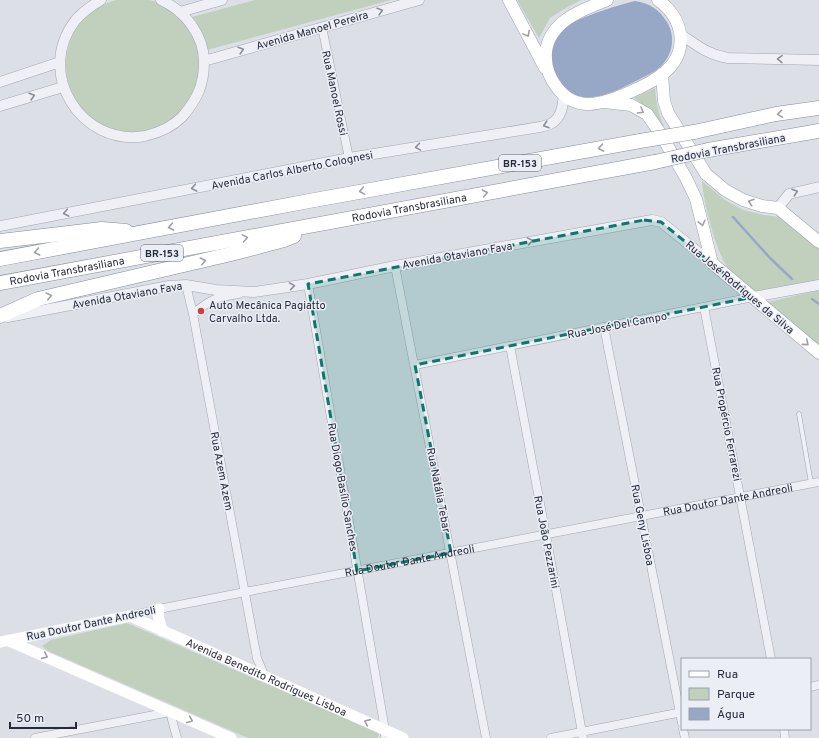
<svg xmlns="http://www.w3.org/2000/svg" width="819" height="738" font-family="Overpass,sans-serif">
<rect width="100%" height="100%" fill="#dcdfe6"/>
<path fill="#c0d0bd" d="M66 65a67 67 0 1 1 134 0a67 67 0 1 1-134 0Z
M255 0H391L207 50 196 21 192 17Z
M517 0H581L564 9 550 18 539 38Z
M655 88C656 100 658 115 664 126H660C652 114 646 106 634 98Z
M702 181 725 200 743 210 764 215 781 217 819 249V281L755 292C747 288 733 275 727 267 716 250 703 202 702 181Z
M819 290V351L766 306 769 302Z
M127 623 379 733 378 738H248L48 651 42 646 51 640Z"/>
<path fill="#97a8c7" d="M635 1C649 3 659 9 667 22 676 37 673 56 659 68 653 73 645 76 638 80 624 87 609 95 593 97 571 101 549 79 551 57 551 48 555 38 560 31 569 20 621 4 635 1Z"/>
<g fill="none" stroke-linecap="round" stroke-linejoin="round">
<path stroke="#97a8c7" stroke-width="2.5" d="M733 217 770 258 792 279
M812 299 819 304"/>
<defs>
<path id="service" d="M799 414 811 483"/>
<g id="minor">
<path d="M322 27 349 158"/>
<path d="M395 266 486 738"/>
<path d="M308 284 385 730V738"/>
<path d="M186 285 193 314 257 658 265 677"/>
<path d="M704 307 771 659"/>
<path d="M193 314C211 299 216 297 239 294"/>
<path d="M604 327 682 723"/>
<path d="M510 346 546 535 583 738"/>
<path d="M415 365 753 297"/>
<path id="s1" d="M130 616 159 609 245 592 819 482"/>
<path d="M810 687 819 685"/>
<path d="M683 729 685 738"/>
<path d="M784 729 785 738"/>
<path d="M35 738 170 712 177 738"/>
<path d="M551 738 682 712"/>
</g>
<path id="tertiary" d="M101 0C91 6 82 12 75 21 35 73 81 147 145 136 158 133 172 127 182 117 197 100 204 85 204 62 204 35 185 11 161 0
M180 12 222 0
M680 34C697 45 706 54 728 58L819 60
M204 61 419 0
M0 82 60 62
M0 106 63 87
M778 208 789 194 819 187
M0 226 349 158 540 127C544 126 549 125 552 123 562 117 563 104 564 94
M753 297 819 285
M8 317 169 286 186 285 216 290 254 292 308 284 395 266 652 220 661 222 712 263"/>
<path id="primary" d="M509 0 545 68
M607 0C581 10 549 22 546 52 544 77 563 105 590 104 609 103 650 85 665 72 690 50 683 18 658 0
M662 74 664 101 668 113 706 174 725 190 743 200 762 206 778 208 819 242
M604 102 631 105 647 114 660 133 686 178 696 199 712 263 819 353"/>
<g id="motorway">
<path d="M694 132 776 114 819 108"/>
<path d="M708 150 819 131"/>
<path d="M0 241 102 229 126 231"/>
<path d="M0 259 309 201 640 141"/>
<path id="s3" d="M0 283 655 162"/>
<path d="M0 316 38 299 231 254 284 240 294 236"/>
</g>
</defs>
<use href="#service" stroke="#a2a5b0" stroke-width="5"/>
<use href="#minor" stroke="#a2a5b0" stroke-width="9"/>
<use href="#tertiary" stroke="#a2a5b0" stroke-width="11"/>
<use href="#primary" stroke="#9ba2b2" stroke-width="13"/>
<use href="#motorway" stroke="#848b9d" stroke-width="15"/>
<use href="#service" stroke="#eff0f5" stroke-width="4"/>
<use href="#minor" stroke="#eff0f5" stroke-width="8"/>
<use href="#tertiary" stroke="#eff0f5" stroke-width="10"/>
<g stroke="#fff" stroke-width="11">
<path d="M159 609 158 615 162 631"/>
<path d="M9 641 231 738"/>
<path id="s2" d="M0 642 130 616 403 738"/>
</g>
<use href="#primary" stroke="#fff" stroke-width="12"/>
<use href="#motorway" stroke="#fff" stroke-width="14"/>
<defs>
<path id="motorway-bridge" d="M640 141 694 132
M655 162 708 150"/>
</defs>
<use href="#motorway-bridge" stroke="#848b9d" stroke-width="15" stroke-linecap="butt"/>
<use href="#motorway-bridge" stroke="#fff" stroke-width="14"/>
</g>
<defs><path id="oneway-chevron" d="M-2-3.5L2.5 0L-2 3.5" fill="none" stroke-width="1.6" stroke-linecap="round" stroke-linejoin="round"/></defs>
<g stroke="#8a8e98">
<use href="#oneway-chevron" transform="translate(380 11) rotate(-16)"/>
<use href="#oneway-chevron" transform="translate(241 50) rotate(-16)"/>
<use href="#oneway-chevron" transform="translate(780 59) rotate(-179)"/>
<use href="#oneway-chevron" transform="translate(32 96) rotate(-16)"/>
<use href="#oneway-chevron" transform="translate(546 125) rotate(163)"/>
<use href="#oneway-chevron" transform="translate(418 147) rotate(171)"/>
<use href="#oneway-chevron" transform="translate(194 188) rotate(169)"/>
<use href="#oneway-chevron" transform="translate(795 192) rotate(-18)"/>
<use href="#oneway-chevron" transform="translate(66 213) rotate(169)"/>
<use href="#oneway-chevron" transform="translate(530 241) rotate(-10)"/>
<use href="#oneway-chevron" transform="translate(292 286) rotate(-9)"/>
</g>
<g stroke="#9da0a7">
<use href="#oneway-chevron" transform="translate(527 34) rotate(62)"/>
<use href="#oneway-chevron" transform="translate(641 111) rotate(30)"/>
<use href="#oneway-chevron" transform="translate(780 114) rotate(171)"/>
<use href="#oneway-chevron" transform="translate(601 148) rotate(170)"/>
<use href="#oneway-chevron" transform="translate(362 191) rotate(170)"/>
<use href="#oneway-chevron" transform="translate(485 193) rotate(-11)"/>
<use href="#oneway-chevron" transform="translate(751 202) rotate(-162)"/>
<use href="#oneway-chevron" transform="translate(702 223) rotate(76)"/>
<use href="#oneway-chevron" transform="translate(171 227) rotate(169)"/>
<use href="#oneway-chevron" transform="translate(245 238) rotate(-10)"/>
<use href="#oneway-chevron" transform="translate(37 252) rotate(169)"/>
<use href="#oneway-chevron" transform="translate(203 261) rotate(-13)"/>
<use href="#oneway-chevron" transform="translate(49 296) rotate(-13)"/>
<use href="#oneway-chevron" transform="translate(806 343) rotate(40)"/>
<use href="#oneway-chevron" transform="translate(45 656) rotate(24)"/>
<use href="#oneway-chevron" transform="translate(190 720) rotate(23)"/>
<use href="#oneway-chevron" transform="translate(367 722) rotate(-156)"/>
</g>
<path fill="#0f766e" fill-opacity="0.2" stroke="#0f766e" stroke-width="3" stroke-dasharray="8 5" stroke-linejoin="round" d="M644 220 661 222 753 297 415 365 451 553 357 571 308 284Z"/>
<circle fill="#cc4045" stroke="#ebeef4" stroke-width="1.5" cx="201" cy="311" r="4"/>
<g text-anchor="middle" stroke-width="3" stroke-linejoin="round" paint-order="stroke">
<g fill="#ebeef4" stroke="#616673" stroke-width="1">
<rect x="499" y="155" width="42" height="16" rx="3"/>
<rect x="141" y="245" width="42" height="16" rx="3"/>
</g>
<g font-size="10" font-weight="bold" fill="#262b3c">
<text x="520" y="167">BR-153</text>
<text x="162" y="257">BR-153</text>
</g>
<g font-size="11" fill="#262b3c" stroke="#ebeef4">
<text transform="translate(312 30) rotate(-16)" y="4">Avenida Manoel Pereira</text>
<text transform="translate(335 93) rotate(78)" y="4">Rua Manoel Rossi</text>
<text transform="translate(728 148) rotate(-11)" y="4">Rodovia Transbrasiliana</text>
<text transform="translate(292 170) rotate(-11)" y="4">Avenida Carlos Alberto Colognesi</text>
<text dy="4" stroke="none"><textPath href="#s3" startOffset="416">Rodovia Transbrasiliana</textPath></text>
<text transform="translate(457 255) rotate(-10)" y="4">Avenida Otaviano Fava</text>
<text dy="4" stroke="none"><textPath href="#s3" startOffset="68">Rodovia Transbrasiliana</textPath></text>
<text transform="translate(740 287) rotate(40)" y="4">Rua José Rodrigues da Silva</text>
<text transform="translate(127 295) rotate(-10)" y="4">Avenida Otaviano Fava</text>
<text transform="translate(617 325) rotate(-11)" y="4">Rua José Del Campo</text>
<text transform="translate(727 424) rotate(79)" y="4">Rua Propércio Ferrarezi</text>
<text transform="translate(222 471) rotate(79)" y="4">Rua Azem Azem</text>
<text transform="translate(343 487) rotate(80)" y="4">Rua Diogo Basílio Sanches</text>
<text transform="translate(439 490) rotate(79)" y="4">Rua Natália Tebar</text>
<text dy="4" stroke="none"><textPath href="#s1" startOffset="609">Rua Doutor Dante Andreoli</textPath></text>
<text transform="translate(643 525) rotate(79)" y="4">Rua Geny Lisboa</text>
<text transform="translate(547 542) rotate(79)" y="4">Rua João Pezzarini</text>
<text dy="4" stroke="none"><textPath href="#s1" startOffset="285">Rua Doutor Dante Andreoli</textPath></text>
<text transform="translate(91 623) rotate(-12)" y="4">Rua Doutor Dante Andreoli</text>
<text dy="4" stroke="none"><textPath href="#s2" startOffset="282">Avenida Benedito Rodrigues Lisboa</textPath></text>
</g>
<g font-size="11" fill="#262b3c" stroke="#ebeef4" text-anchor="start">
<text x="209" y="309">Auto Mecânica Pagiatto<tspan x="209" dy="13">Carvalho Ltda.</tspan></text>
</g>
</g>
<rect x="681" y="658" width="130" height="72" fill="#ebeef4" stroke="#9ca0aa"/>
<rect x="689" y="671" width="20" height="6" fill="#ffffff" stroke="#9ca0aa"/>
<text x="717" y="678" font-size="12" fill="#262b3c">Rua</text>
<rect x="689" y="688" width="20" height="12" fill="#c0d0bd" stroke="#9ca0aa"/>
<text x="717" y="698" font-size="12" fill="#262b3c">Parque</text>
<rect x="689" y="708" width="20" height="12" fill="#97a8c7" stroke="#9ca0aa"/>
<text x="717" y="718" font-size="12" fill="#262b3c">Água</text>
<path d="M10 722v6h66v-6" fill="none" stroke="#262b3c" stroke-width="2"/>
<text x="16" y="722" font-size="12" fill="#262b3c" stroke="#ebeef4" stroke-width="3" paint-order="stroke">50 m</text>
</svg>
